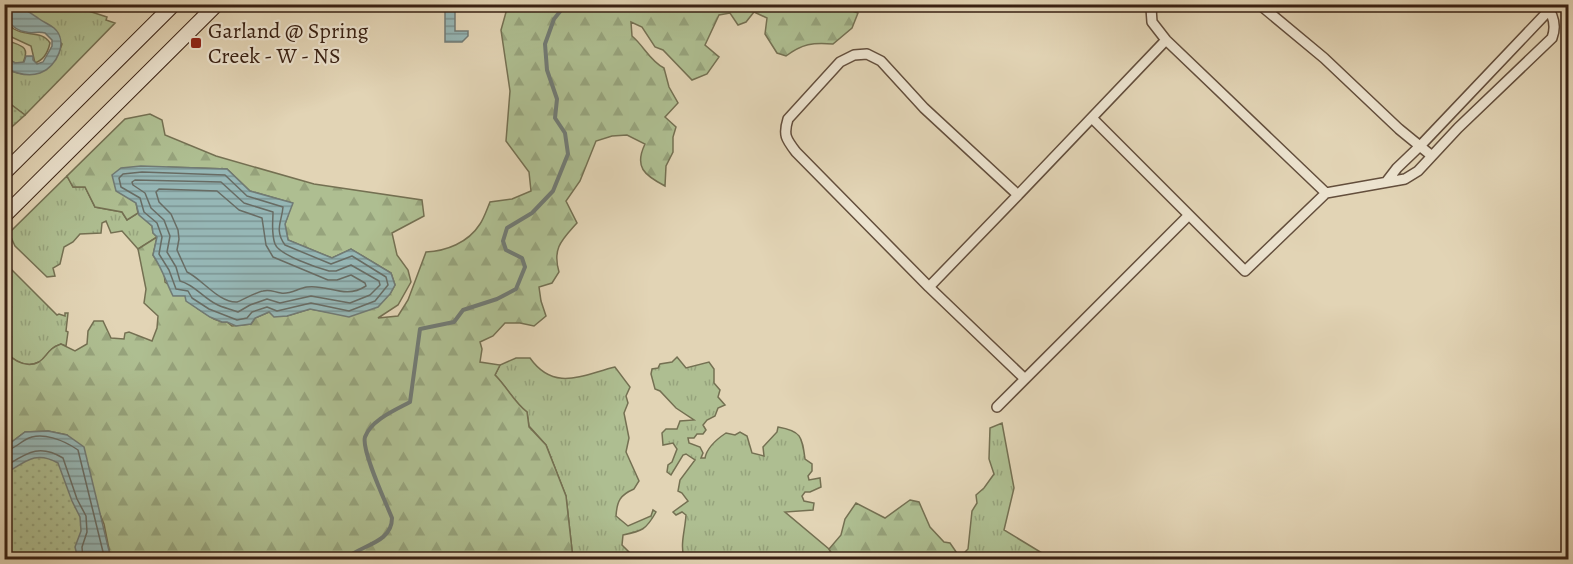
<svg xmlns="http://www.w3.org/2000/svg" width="1573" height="564" font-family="Alegreya,serif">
<defs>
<pattern id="grass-tufts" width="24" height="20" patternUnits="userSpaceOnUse" patternTransform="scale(1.5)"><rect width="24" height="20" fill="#aebe91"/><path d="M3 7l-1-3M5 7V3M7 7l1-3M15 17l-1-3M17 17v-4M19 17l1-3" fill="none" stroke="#96a37c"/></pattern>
<pattern id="forest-firs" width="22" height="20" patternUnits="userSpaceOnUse" patternTransform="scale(1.5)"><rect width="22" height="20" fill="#aebe91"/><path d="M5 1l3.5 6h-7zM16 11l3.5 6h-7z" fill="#96a37c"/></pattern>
<pattern id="park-dots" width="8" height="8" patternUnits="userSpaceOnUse" patternTransform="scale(1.5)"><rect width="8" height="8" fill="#aebe91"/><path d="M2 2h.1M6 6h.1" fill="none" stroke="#96a37c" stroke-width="1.8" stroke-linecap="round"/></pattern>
<pattern id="water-rules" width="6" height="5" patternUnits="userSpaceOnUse" patternTransform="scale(1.5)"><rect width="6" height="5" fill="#96b7b6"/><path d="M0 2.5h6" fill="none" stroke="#7b9493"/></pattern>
</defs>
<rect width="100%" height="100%" fill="#e2d4b5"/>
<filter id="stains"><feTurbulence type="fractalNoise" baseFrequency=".00333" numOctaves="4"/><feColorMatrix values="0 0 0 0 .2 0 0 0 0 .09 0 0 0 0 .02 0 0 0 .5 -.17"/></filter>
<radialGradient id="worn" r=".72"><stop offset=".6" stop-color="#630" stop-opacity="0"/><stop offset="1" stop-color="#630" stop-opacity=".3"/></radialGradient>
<path fill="url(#grass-tufts)" stroke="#747052" stroke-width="1.5" d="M60 4 70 5 107 17 106 20 115 23 25 115 5 100 4 68C31 81 53 73 62 44L26 9 13 5Z
M5 18C8 22 10 26 14 29 26 37 42 30 50 43 48 52 44 60 35 63L31 46 5 34Z
M5 39C16 46 32 43 23 63H15L5 57Z
M67 176 73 187H85L95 207 122 212 127 220 138 213 152 226 153 233 157 237 138 249 122 231 111 233 106 221 102 223 101 233 80 234 73 242 64 247 60 264 53 268 55 276 47 277 15 246 9 233Z
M4 262 57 315 59 314 65 316V313H68L66 331 68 332 66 346 61 344C47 349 48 356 39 362 26 369 13 360 5 351Z
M677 357 686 368 709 362 714 369V383L720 390 718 397 725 405 718 408 715 416 707 420 703 425 706 430 703 434H697L694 438H688L689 443 700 447 703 453 701 458H705C707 447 717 439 726 433L735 435 740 432 747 436 752 453 764 456 763 447 777 432 778 427C801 431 802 436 805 459L812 464V471L808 476 809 480 820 478 821 487 810 492H805L802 496 804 501 814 503 813 510 785 512 829 549 835 559H684C680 543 685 531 686 515L682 512 676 515 673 512 688 501 682 493 678 491 680 480 695 460 686 454 683 455 671 475 667 472 668 465 672 462 677 449 673 443 663 445 662 433 666 429H677L680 421 694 420 676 408 660 391 655 389 651 374 652 369 658 368 660 364 672 362Z
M516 358H530C554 392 582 375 615 367L630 387 626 396 628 403 624 413 629 438 626 452 639 481 634 489C620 495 617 501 616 516L628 526 651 516 653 510 656 512C646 530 642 531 623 535L622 545 636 559H573L566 496 546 445 529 426 527 412C514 402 507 387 495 375L500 365Z
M1002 423 1014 488 1004 530 1052 559H966L963 554 968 549 972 511 977 503 976 495 984 488 994 474 989 459 990 428Z"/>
<path fill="url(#forest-firs)" stroke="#747052" stroke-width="1.5" d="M832 4 858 13 852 28 833 44C813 42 802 44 786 56L777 53 765 34 767 18 754 12 746 22 738 25 730 13 719 15 705 45 719 57 707 74 692 80 663 50 655 47 642 27 631 22 632 36C644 46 650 61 664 68L669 87 678 103 665 117 676 127 673 137V152L666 166 665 186C644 175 634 167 645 144L627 135 612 136 596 141 580 181 566 201 577 223C562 240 552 248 559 272L552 283 539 287 541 301 546 316 534 326 520 323H505L493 336 480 342 482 349 480 362 500 365 495 375C507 387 514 402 527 412L529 427 546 445 566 496 573 559H111L104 524 67 435 48 431 25 432 5 447 4 351C13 360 26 369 39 362 48 356 47 349 61 344L75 351 87 344 88 331 94 321H103L111 338 124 339 125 333 129 332 152 341 157 328 158 316 144 303 146 289 138 249 157 237 153 255 164 272 165 282 185 296 198 309 214 319 222 322H227L232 326 251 324 255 318 269 312 287 316 310 309 339 314 390 294 395 285 391 273 351 249 332 258 288 240 285 224 292 203 250 191 227 169 168 167 136 203 138 213 127 220 122 212 95 207 85 187H73L67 176 125 119 150 114 162 120 165 135 216 156 314 184 422 200 424 216 392 233 397 255 408 270 411 282 398 305 378 318 398 316 408 300 426 252C446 251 468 243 480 224 484 218 487 209 490 202L512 199 531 191 529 172 506 141 510 91 501 30 508 5Z
M910 500 919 502 930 527 944 542 950 543 961 559H835L829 549 841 535 845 519 856 503 885 518Z"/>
<path fill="url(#park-dots)" stroke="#747052" stroke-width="1.5" d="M5 100 25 115 5 133Z
M41 439 75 474 86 559H5L4 464Z"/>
<path fill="url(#water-rules)" stroke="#717b75" stroke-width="1.5" d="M5 4C21 4 25 10 38 18 43 22 49 24 54 28 69 41 57 67 40 73 29 77 15 73 5 68V57L15 63 24 62 26 56H33V60L37 64 43 62 52 46V40L45 33C38 31 32 34 26 32 11 30 4 17 5 4Z
M447 5 455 7V31H468V36L462 42H445V6Z
M141 166 227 169 250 191 293 203 285 224 288 240 332 258 351 249 391 273 395 285 390 294 378 307 349 317 310 309 287 316 274 317 269 312 255 318 251 324 236 326 227 322H222L210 317 186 301 185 296H173C166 282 162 268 153 255L157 237 153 233 152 226 139 215 136 203 116 191 112 175 121 168Z
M48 431 67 435 84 447 111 559H78L75 547 81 531 80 517 72 501 58 463C35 450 25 462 5 474V447L25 432Z"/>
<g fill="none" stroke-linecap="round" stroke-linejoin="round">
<path stroke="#686c64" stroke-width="1.5" d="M142 172 225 175 247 196 283 207C282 221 274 230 285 245L331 264 352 256 386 277 388 285 375 301 349 311 311 303 277 311 267 307 252 312 247 318 237 320 209 309 192 298 188 291 176 289 169 270 159 254 162 237 157 223 144 212 140 198 121 187 119 178 123 174Z
M135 180 221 182 244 203 273 212C273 223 271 233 275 244 279 255 318 268 329 271H336L351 265 379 281 380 285 370 295 350 303 311 296 280 303 267 299 250 305 238 312C231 309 223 308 216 304 202 297 195 285 180 281L176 267 167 252 170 236 164 220 151 208 145 193 133 185 132 182Z
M159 189 217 191 239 210 262 218 266 245 273 257 328 280H337L351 275 365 283 366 286C344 300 329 284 307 287 299 288 289 295 281 293 274 292 270 289 263 291 256 292 241 301 237 302 219 303 202 279 187 272L177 250 179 239 178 230 171 214 159 202 156 192Z
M4 451C13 450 18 444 25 440 41 430 65 441 78 450L105 560
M4 467C26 454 38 443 63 458L77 499 86 516 87 532 82 547 83 560"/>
<path stroke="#717b75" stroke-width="4" d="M344 560C359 545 392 544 392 518 386 503 361 450 365 437 371 420 395 410 410 402L420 329 454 322 463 310 497 299 516 289 525 267 522 258 506 250 503 241 507 228 532 213 553 191 568 154 565 133 555 118 557 99 547 70 545 44 554 19 566 4"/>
<defs>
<path id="minor" d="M1153 4 1151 8 1152 22 1166 40 1326 193 1405 179 1418 171 1458 128 1552 38C1557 25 1553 14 1545 4
M1259 4 1324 58 1399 129 1432 156
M1092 118 1245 271 1326 193
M1387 181 1397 168 1421 145 1555 4
M1018 195 929 287 796 152C786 139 783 135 788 119L840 62 854 55 867 54 881 61 924 108 1018 195 1166 40
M929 287 1025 379
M997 407 1189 215"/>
<path id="secondary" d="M4 173 174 4
M4 216 217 4"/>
</defs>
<use href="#minor" stroke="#634e3c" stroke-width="12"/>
<use href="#secondary" stroke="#392113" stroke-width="16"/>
<use href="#minor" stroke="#ece3cf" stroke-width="9"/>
<use href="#secondary" stroke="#ece3cf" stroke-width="14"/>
</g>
<rect fill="#8f2418" stroke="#ece3cf" stroke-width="2" x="190" y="37" width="12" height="12" rx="3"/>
<g text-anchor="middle" stroke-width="4.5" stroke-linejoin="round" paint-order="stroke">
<g font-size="22" fill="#392113" stroke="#ece3cf" text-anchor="start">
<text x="208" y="38">Garland @ Spring<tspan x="208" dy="25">Creek - W - NS</tspan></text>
</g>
</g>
<rect width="1573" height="564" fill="none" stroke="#e2d4b5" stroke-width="24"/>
<rect x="6" y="6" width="1561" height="552" fill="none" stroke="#392113" stroke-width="3"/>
<rect x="12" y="12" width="1549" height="540" fill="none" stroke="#392113" stroke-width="1.5"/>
<rect width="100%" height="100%" filter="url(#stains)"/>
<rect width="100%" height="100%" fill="url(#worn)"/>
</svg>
